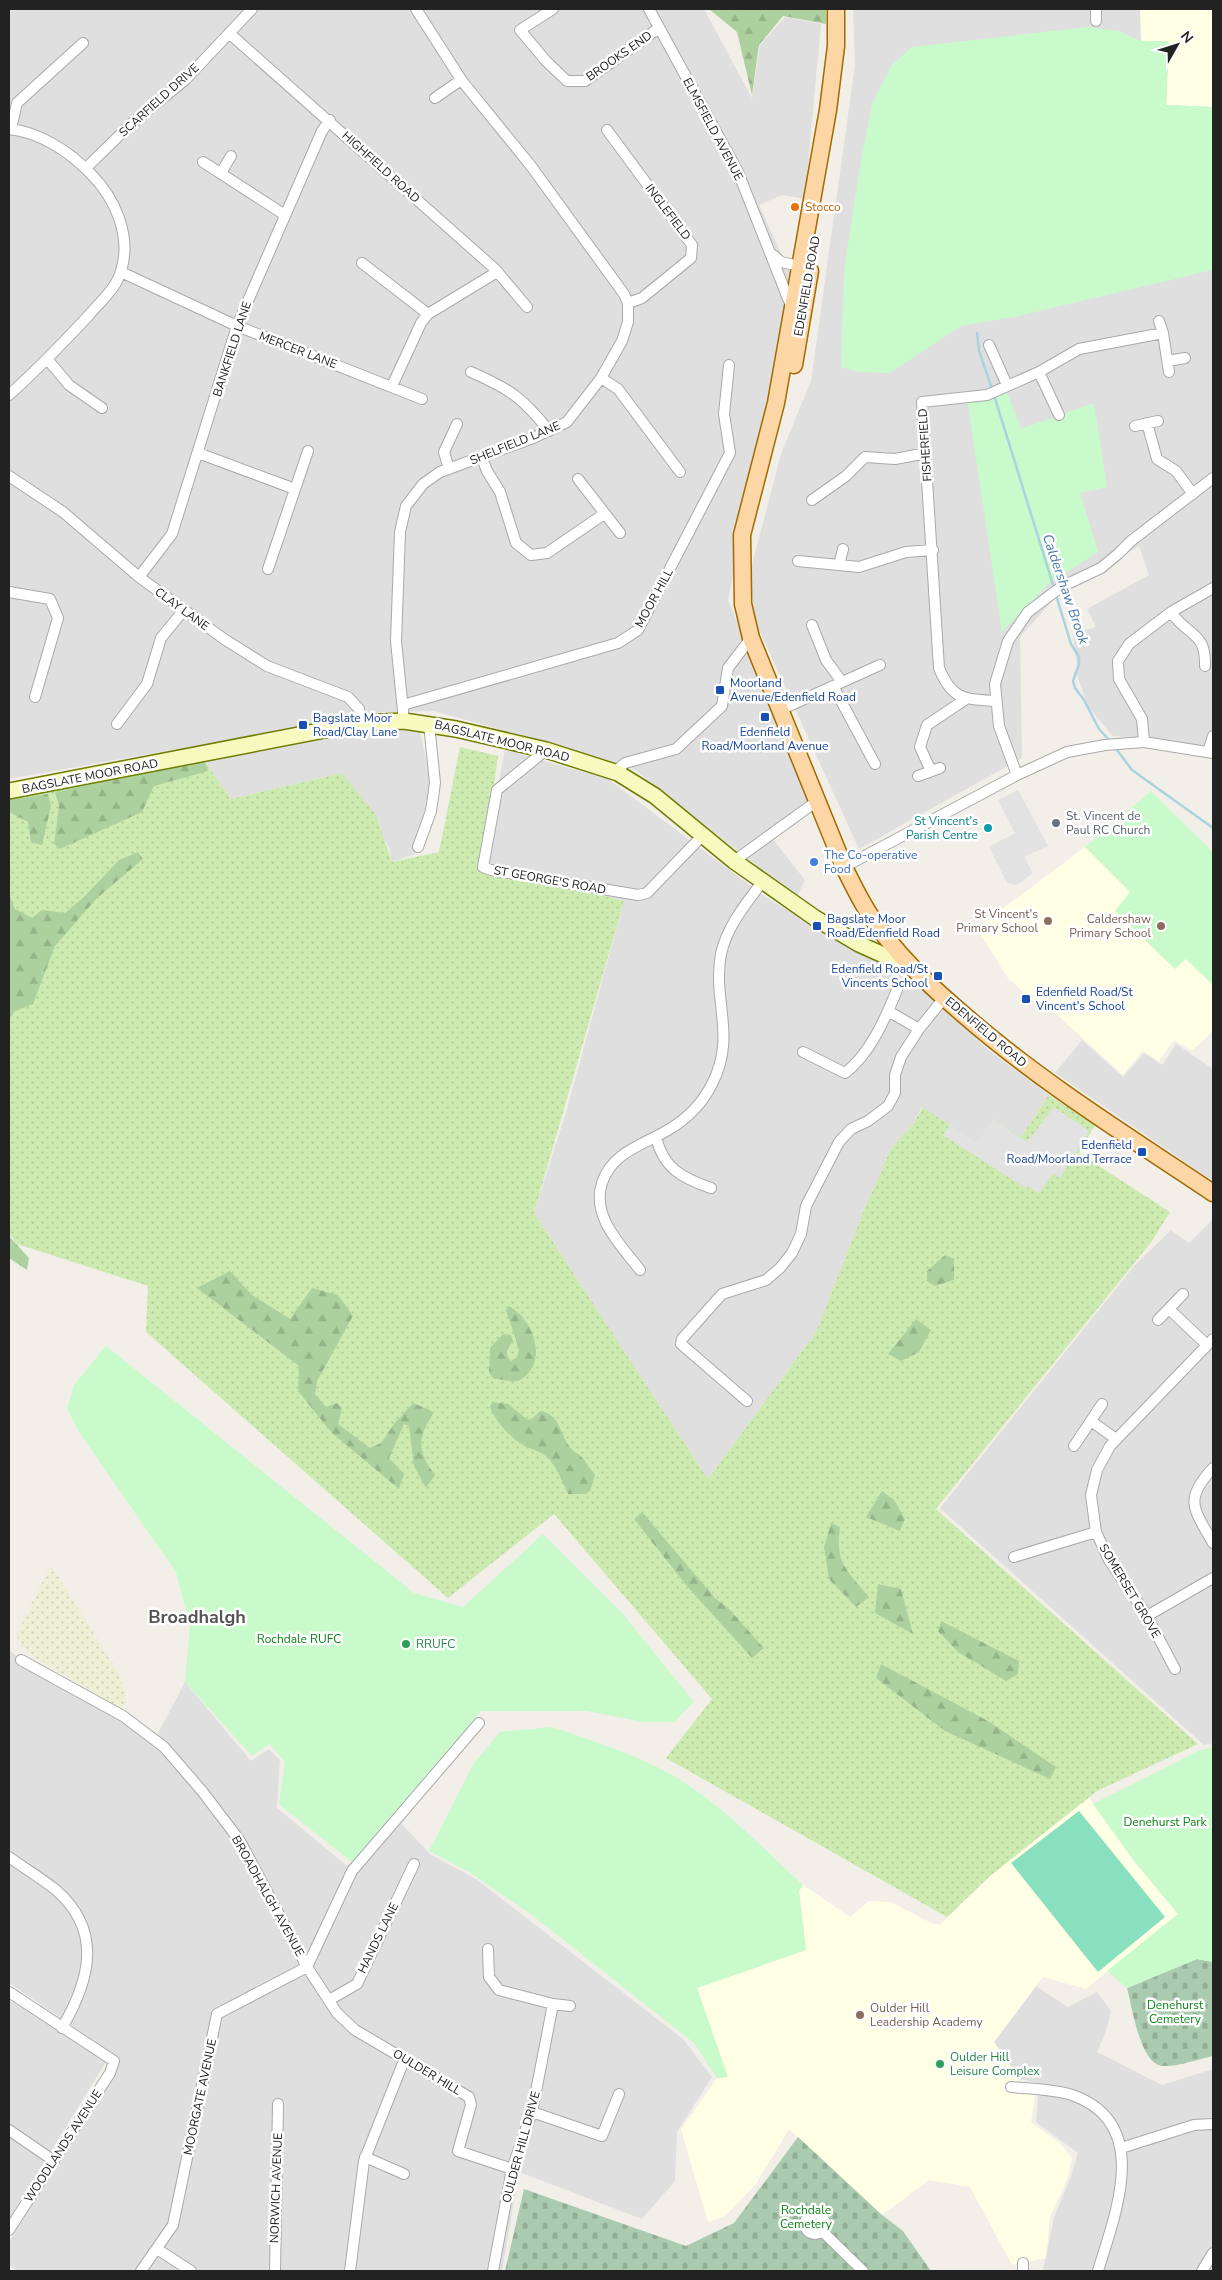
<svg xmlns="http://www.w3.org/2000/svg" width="1222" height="2280" font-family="'Nunito Sans',sans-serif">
<defs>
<pattern id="farmland-dots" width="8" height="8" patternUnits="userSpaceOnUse" patternTransform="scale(1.25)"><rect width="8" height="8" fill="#eef0d5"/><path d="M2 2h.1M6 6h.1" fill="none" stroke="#ccceb7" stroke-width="1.8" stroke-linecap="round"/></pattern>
<pattern id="grass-dots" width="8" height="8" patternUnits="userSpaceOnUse" patternTransform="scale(1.25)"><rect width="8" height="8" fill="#cdebb0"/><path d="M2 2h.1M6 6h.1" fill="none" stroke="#b0c997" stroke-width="1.8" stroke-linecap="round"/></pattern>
<pattern id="forest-firs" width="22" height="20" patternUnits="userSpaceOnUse" patternTransform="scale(1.25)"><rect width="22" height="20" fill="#add19e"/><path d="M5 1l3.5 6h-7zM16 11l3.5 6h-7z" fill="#95b388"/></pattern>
<pattern id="cemetery-stones" width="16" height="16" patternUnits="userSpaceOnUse" patternTransform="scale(1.25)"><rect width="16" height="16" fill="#aacbaf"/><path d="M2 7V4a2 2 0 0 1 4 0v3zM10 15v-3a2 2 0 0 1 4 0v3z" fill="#92ae96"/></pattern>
</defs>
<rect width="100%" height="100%" fill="#f2efe9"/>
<path fill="#e0dfdf" d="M9 9H704L752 98 760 45 785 17 821 24 805 199 782 195 759 205 793 279 728 600 813 807 772 838 805 880 797 897 635 770 605 759 434 711 384 712 9 779Z
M853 9H1213V747L1113 736 1088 707 1078 678 1073 633 1096 627 1087 609 1149 575 1139 546 1055 598 1020 637 1022 758 859 849 755 621 750 572 781 454 811 381 855 65Z
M364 726 420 731 431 784 415 854 392 862 389 847 342 773 231 799 204 760Z
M505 750 608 779 767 898 927 991 987 1049 1049 1095 1021 1137 976 1143 922 1107 914 1123 892 1147 864 1210 816 1332 708 1479 534 1213 567 1109 624 901 482 871Z
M1082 1040 1123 1077 1144 1053 1162 1065 1176 1044 1213 1069V1181L1055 1073Z
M1213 1219V1743L1204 1745 940 1508 1135 1265 1171 1230 1189 1243Z
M9 1650 42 1677 131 1726 153 1743 185 1682 251 1761 269 1749 280 1760 277 1808 347 1866 400 1822 430 1854 476 1879 683 2039 712 2077 677 2132 675 2181 642 2219 519 2172 502 2271H18L9 2265V2242L115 2072 120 2058 9 1983Z
M1036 1986 1068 2007 1097 1992 1111 2011 1105 2034 1097 2052 1162 2085 1213 2069V2271H1043L1054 2217 1071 2176 1078 2153 1036 2122 1039 2083 1020 2079 994 2042Z
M9 2000 106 2062 9 2219Z"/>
<path fill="#ffffe5" d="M1140 9H1213V107L1166 105 1169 41H1141Z
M1151 791 1213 852V1031L1192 1051 1174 1040 1159 1061 1142 1051 1123 1075 1055 1013 1048 1001 1037 1005 1008 978 977 928 1085 847Z
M1089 1798 1134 1861 1178 1914 1086 1989 1043 1977 994 2042 1020 2079 1008 2087 1006 2092 1035 2094 1031 2122 1060 2143 1072 2158 1067 2180 1050 2217 1046 2258 1012 2265 970 2187 929 2180 882 2215 789 2129 756 2184 724 2217 708 2222 681 2129 717 2078 727 2077 697 1988 806 1950 799 1891 803 1885 850 1917 869 1901 891 1902 933 1924 940 1925 990 1876Z"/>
<path fill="url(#farmland-dots)" d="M51 1565 121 1677 125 1696 123 1710 29 1654 16 1635Z"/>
<path fill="url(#grass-dots)" d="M460 747 498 756 482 871 533 878 624 901 534 1213 708 1479 816 1332 864 1210 892 1147 914 1123 923 1107 976 1143 993 1118 1021 1137 1049 1095 1095 1125 1079 1153 1170 1212 1152 1241 936 1509 1198 1744 1097 1791 990 1876 947 1917 666 1758 712 1699 554 1514 448 1598 146 1332 148 1286 17 1244 9 1233V797L204 760 231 799 342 773 376 815 392 862 439 852Z"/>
<path fill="url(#forest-firs)" d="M709 9H826V24L783 16 759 45 752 95 737 32Z
M204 760 208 771 154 786 142 812 60 849 54 844 59 806 55 792Z
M48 794 51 806 42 845 31 842 28 822 9 812V800Z
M138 852 143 859 97 898 55 946 33 1004 15 1011 9 1020V894L15 909 32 918 42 910 65 913 85 896 119 860Z
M9 1236 29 1258 27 1270 9 1258Z
M945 1255 954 1259V1280L935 1286 927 1281V1271Z
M230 1271 252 1295 290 1319 312 1288 338 1295 353 1316 317 1381 315 1394 326 1407 337 1403 342 1408 338 1424 370 1448 381 1443 394 1424 413 1403 434 1412C417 1438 417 1451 435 1475L426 1488 414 1466 409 1426 404 1424 389 1458 404 1474 399 1489 332 1433 298 1391 299 1366 197 1288Z
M509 1306C533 1319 550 1362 520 1380 513 1384 502 1378 494 1379L489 1373 490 1348 503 1334 511 1335 513 1341C507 1349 504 1353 511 1361L517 1357 519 1349 506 1310Z
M916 1319 931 1330 919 1352 901 1361 888 1354Z
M493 1402 508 1404 528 1420 533 1418 540 1411C559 1413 560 1433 569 1446 571 1450 577 1453 581 1456 586 1462 590 1469 595 1475L590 1491 586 1494H568C562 1482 559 1471 550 1460 542 1451 532 1450 523 1445 512 1439 492 1418 490 1406Z
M882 1491 894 1500 905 1519 900 1531 866 1517Z
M642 1512 715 1598 728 1608 764 1648 752 1658 686 1585 634 1519Z
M831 1523 840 1527C835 1564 847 1570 869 1597L856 1607 829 1579 824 1547Z
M878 1584 901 1589 913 1634 875 1613Z
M941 1621 1019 1661 1018 1674 1006 1681 958 1652 938 1631Z
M881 1664 988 1721 1056 1767 1050 1779 945 1731 876 1678Z"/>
<path fill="url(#cemetery-stones)" d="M1197 1959 1213 1962V2056C1199 2059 1176 2067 1163 2066 1140 2065 1132 2006 1127 1988Z
M798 2137 882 2215 903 2231 931 2271H505L524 2189 686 2246 734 2223Z"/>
<path fill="#c8facc" d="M1088 27 1119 31 1141 41H1169L1166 105 1213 107V270L1014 317 961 326 890 373 858 372 841 367 844 271 860 166 872 104 892 65 912 47Z
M1006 390 1021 429 1094 403 1107 487 1080 493 1098 552 1048 584 1002 632 967 398Z
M1151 791 1213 852V985L1186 959 1175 969 1115 911 1130 892 1085 847Z
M106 1346 414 1593 463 1607 543 1534 622 1613 694 1702 674 1722H643L587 1711H481L352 1862 279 1804 285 1761 269 1744 252 1756 185 1682 190 1626 176 1572 79 1432 67 1409 74 1385Z
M552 1727C590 1740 629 1752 665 1771 717 1799 760 1846 803 1885L799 1891 806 1950 697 1988 728 2077 717 2078 694 2043 532 1915 469 1872 429 1851 474 1763 500 1732Z
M1213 1747V1962L1197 1959 1127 1988 1107 1971 1178 1914 1134 1861 1093 1804 1198 1751Z"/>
<path fill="#88e0be" d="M1079 1811 1165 1917 1098 1972 1011 1863Z"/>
<path fill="#e2e2e2" d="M1018 790 1048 846 1024 857 1033 873 1017 885 1007 883 989 847 1015 833 998 800Z
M1054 1107 1089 1131 1060 1178 1053 1174 1039 1193 1028 1186 1027 1189 943 1135 950 1125 976 1143 993 1118 1027 1142Z"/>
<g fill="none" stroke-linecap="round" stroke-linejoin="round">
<path stroke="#aad3df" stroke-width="2.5" d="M977 333 979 351 992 389
M994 395 1054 588
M1056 595 1071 644 1079 657V664L1073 681 1075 688 1084 700 1099 729 1111 742
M1114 746 1132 770 1213 828"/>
<defs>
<path id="street" d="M553 9 520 30 546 61 567 81H585L659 28
M649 9 738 172 791 306
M1096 9V21
M229 33 495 269 527 307
M435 98 461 80
M9 129C40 132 70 152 91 174 115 198 132 236 121 271 117 287 101 301 90 314 64 342 38 369 9 395
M11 129 17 103 83 43
M607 130 692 245 691 258 642 298 628 303
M203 162 285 215
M86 168 130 125 186 79 252 9
M221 173 231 156
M773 255 781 262 805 267
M362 263 428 314
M121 272 237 326 422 399
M1159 321 1163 333
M989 345 1007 385
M48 360 69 385 102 408
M1168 361 1185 358
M471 372C510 389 523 398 549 431
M1039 372 1059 415
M601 378 618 389 680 472
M392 386 421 323 428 314 497 272
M1147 423 1157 459 1176 471 1193 494
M1135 426 1158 421
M198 453 295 489
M482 458 487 471 500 492 516 543 531 555 547 553 604 514
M449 469 444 452 457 424
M9 476 63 512 139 577 224 639 267 666 348 697 359 709 361 723
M578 479 620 533
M812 500 846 476 865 457 895 459 926 453
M798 561 859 567 906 552 933 550
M839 565 843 549
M268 569 308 451
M139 577 172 534 237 326 322 131 330 120
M9 592 50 599 58 618 35 697
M1171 612C1188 637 1206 631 1205 666
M812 625 826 660 842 682
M833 686 875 764
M996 701C964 699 952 700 939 668L922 402 987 395 1039 372 1079 349 1163 333 1169 372
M403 705 618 643 638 630 730 453 724 414 729 365
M780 710 880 665
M404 721 396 641 400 532 406 506 423 484 440 472 533 438 567 422 601 378 622 341 628 322V303L624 294 531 166 462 81 416 9
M117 724 147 684 161 638 183 611
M1144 742 1142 719 1119 679 1118 661 1129 644 1171 612 1213 588
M546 750 497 790 483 867 491 870 638 895 647 893 703 835
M1208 752 1213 736
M931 771 920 747 927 725 966 699
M618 773 619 768 625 763 676 749 722 706 728 668 751 638
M1017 775 999 726 995 684 1008 641 1028 612 1061 587 1101 568 1118 554 1131 541 1213 478
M918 776 940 768
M418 847 431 811 435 783 429 724
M734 861 817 801
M844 867 1017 775 1067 752 1105 745 1144 742 1213 753
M888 1011 919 1029
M803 1052 845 1073C870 1054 885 1019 897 990
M656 1137C663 1168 682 1178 711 1188
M640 1270C621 1245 591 1217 602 1183 612 1152 643 1145 668 1130 687 1119 702 1104 712 1084 737 1036 712 1000 721 954 727 926 746 904 762 882
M1169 1309 1207 1345
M1158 1320 1183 1294
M747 1401 681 1344 682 1339 722 1294 766 1280 780 1268 792 1253 801 1234 806 1206 839 1142 851 1129 868 1121 888 1106 895 1093V1075L901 1057 919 1029 944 998
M1091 1421 1116 1439
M1074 1446 1102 1404
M1213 1468C1183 1500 1194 1509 1213 1543
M1014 1557 1096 1532
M1147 1616 1213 1578
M21 1660 123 1716 164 1747 202 1791 240 1841 307 1967 337 2013 355 2030 469 2097 471 2105 458 2151 512 2169
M1175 1669 1147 1616 1109 1560 1096 1532 1091 1495 1097 1470 1110 1446 1213 1339
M9 1857C24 1868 41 1878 56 1890 103 1931 90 1980 62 2028
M488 1949 489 1977 499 1990 553 2004 532 2112 512 2169 493 2271
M307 1967 352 1871 479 1723
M9 1992 114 2061 110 2073 9 2230
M329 2000 357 1984 414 1864
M553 2004 570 2006
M1011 2087C1031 2089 1053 2089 1072 2095 1153 2123 1115 2214 1098 2271
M532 2112 602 2136 619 2094
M9 2130 54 2161
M1121 2148 1194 2125 1213 2124
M365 2157 404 2174
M805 2224a10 10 0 1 1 20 0a10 10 0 1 1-20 0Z
M822 2231 863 2271
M157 2249 191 2271
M1023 2263V2271
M141 2271 173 2225 217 2014 307 1967
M275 2271 278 2104
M350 2271 364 2161 405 2058
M1202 2271 1213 2253"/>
<path id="secondary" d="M9 791 361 723 404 721 456 729 546 750 618 773 655 796 734 861 815 918 859 944 912 968"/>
<path id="primary" d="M836 9V46L828 110 776 403 742 535 743 604 751 638 844 867C855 889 866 912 882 932 906 964 935 990 964 1015 1042 1083 1128 1136 1213 1193
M794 365 810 271"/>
</defs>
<use href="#street" stroke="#a9a9a9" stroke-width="12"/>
<use href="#secondary" stroke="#707d05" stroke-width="18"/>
<use href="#primary" stroke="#a06b00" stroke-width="19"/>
<use href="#street" stroke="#fff" stroke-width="10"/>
<use href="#secondary" stroke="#f7fabf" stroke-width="15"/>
<use href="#primary" stroke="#fcd6a4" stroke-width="16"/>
</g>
<circle fill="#e8710a" stroke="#fff" stroke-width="2" cx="795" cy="207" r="5"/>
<g fill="#1a4fb4" stroke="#fff" stroke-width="2">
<rect x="715" y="685" width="10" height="10" rx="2.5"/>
<rect x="760" y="712" width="10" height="10" rx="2.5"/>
<rect x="298" y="720" width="10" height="10" rx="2.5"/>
<rect x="812" y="921" width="10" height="10" rx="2.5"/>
<rect x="933" y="971" width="10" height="10" rx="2.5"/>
<rect x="1021" y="994" width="10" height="10" rx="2.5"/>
<rect x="1137" y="1147" width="10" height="10" rx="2.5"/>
</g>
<circle fill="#6b7280" stroke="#fff" stroke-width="2" cx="1056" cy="823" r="5"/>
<circle fill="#0f9aa8" stroke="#fff" stroke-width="2" cx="988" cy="828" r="5"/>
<circle fill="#3f7fe0" stroke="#fff" stroke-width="2" cx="814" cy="862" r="5"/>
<g fill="#8d6e63" stroke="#fff" stroke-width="2">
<circle cx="1048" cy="921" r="5"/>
<circle cx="1161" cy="926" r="5"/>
<circle cx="860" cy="2015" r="5"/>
</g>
<g fill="#2e9e5b" stroke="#fff" stroke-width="2">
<circle cx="406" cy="1644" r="5"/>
<circle cx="940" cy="2064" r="5"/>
</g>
<g text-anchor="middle" stroke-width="5" stroke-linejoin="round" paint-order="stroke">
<g font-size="12" fill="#222" stroke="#fff">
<text transform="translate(619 56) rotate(-35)" y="4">BROOKS END</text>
<text transform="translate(159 100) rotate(-42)" y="4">SCARFIELD DRIVE</text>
<text transform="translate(713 129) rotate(62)" y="4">ELMSFIELD AVENUE</text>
<text transform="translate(381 167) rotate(42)" y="4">HIGHFIELD ROAD</text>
<text transform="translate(668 212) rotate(53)" y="4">INGLEFIELD</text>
<text transform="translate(807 286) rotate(-80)" y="4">EDENFIELD ROAD</text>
<text transform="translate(232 349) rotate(-72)" y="4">BANKFIELD LANE</text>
<text transform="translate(298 350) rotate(21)" y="4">MERCER LANE</text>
<text transform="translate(515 443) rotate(-22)" y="4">SHELFIELD LANE</text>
<text transform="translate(925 445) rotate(-94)" y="4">FISHERFIELD</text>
<text transform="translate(654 598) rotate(-61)" y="4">MOOR HILL</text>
<text transform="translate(182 609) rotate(36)" y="4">CLAY LANE</text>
<text transform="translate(502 741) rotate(14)" y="4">BAGSLATE MOOR ROAD</text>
<text transform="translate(90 776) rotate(-11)" y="4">BAGSLATE MOOR ROAD</text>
<text transform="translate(550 880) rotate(10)" y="4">ST GEORGE'S ROAD</text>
<text transform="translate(986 1032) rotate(40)" y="4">EDENFIELD ROAD</text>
<text transform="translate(1130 1591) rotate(59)" y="4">SOMERSET GROVE</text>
<text transform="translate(268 1896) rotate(61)" y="4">BROADHALGH AVENUE</text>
<text transform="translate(378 1938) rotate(-64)" y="4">HANDS LANE</text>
<text transform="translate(427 2072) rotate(31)" y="4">OULDER HILL</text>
<text transform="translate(200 2097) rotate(-78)" y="4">MOORGATE AVENUE</text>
<text transform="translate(63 2146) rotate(-57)" y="4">WOODLANDS AVENUE</text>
<text transform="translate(521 2147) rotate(-75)" y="4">OULDER HILL DRIVE</text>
<text transform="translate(276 2188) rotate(-88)" y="4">NORWICH AVENUE</text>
</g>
<g font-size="12" fill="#c56008" stroke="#fff" text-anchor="start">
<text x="805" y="211">Stocco</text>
</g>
<g font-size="12" fill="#164399" stroke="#fff" text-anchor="start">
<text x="730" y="687">Moorland<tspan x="730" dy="14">Avenue/Edenfield Road</tspan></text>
<text x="313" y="722">Bagslate Moor<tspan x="313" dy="14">Road/Clay Lane</tspan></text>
<text x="765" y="736" text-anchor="middle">Edenfield<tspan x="765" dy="14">Road/Moorland Avenue</tspan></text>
<text x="827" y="923">Bagslate Moor<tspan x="827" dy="14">Road/Edenfield Road</tspan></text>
<text x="928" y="973" text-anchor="end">Edenfield Road/St<tspan x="928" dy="14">Vincents School</tspan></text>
<text x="1036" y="996">Edenfield Road/St<tspan x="1036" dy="14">Vincent's School</tspan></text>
<text x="1132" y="1149" text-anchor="end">Edenfield<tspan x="1132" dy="14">Road/Moorland Terrace</tspan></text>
</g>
<g font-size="12" fill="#5b616d" stroke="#fff" text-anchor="start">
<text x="1066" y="820">St. Vincent de<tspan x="1066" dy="14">Paul RC Church</tspan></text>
</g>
<g font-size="12" fill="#0d838f" stroke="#fff" text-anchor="end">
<text x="978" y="825">St Vincent's<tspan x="978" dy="14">Parish Centre</tspan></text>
</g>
<g font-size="12" fill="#366cbe" stroke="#fff" text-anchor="start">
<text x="824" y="859">The Co-operative<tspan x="824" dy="14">Food</tspan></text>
</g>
<g font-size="12" fill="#785e54" stroke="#fff" text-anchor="end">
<text x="1038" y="918">St Vincent's<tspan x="1038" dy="14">Primary School</tspan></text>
<text x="1151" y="923">Caldershaw<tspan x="1151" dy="14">Primary School</tspan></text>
<text x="870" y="2012" text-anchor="start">Oulder Hill<tspan x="870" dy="14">Leadership Academy</tspan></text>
</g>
<g font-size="12" fill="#0c8416" stroke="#fff">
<text x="299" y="1643">Rochdale RUFC</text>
<text x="1165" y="1826">Denehurst Park</text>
<text x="1175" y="2009">Denehurst<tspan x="1175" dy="14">Cemetery</tspan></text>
<text x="806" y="2214">Rochdale<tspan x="806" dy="14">Cemetery</tspan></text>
</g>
<g font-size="12" fill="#27864d" stroke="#fff" text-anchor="start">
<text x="416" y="1648">RRUFC</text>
<text x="950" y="2061">Oulder Hill<tspan x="950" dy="14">Leisure Complex</tspan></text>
</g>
<g font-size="14" font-style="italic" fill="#4a7aab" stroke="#fff">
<text transform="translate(1066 589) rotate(71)" y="5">Caldershaw Brook</text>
</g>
<g font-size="18" font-weight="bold" fill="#555" stroke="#fff">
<text x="197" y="1623">Broadhalgh</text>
</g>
</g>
<rect width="1222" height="2280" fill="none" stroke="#222222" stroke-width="20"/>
<g transform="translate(1177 45) rotate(51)" stroke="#ffffff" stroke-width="4" paint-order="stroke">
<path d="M0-4L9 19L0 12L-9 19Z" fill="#222222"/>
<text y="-8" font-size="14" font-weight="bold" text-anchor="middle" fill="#222222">N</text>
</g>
</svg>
